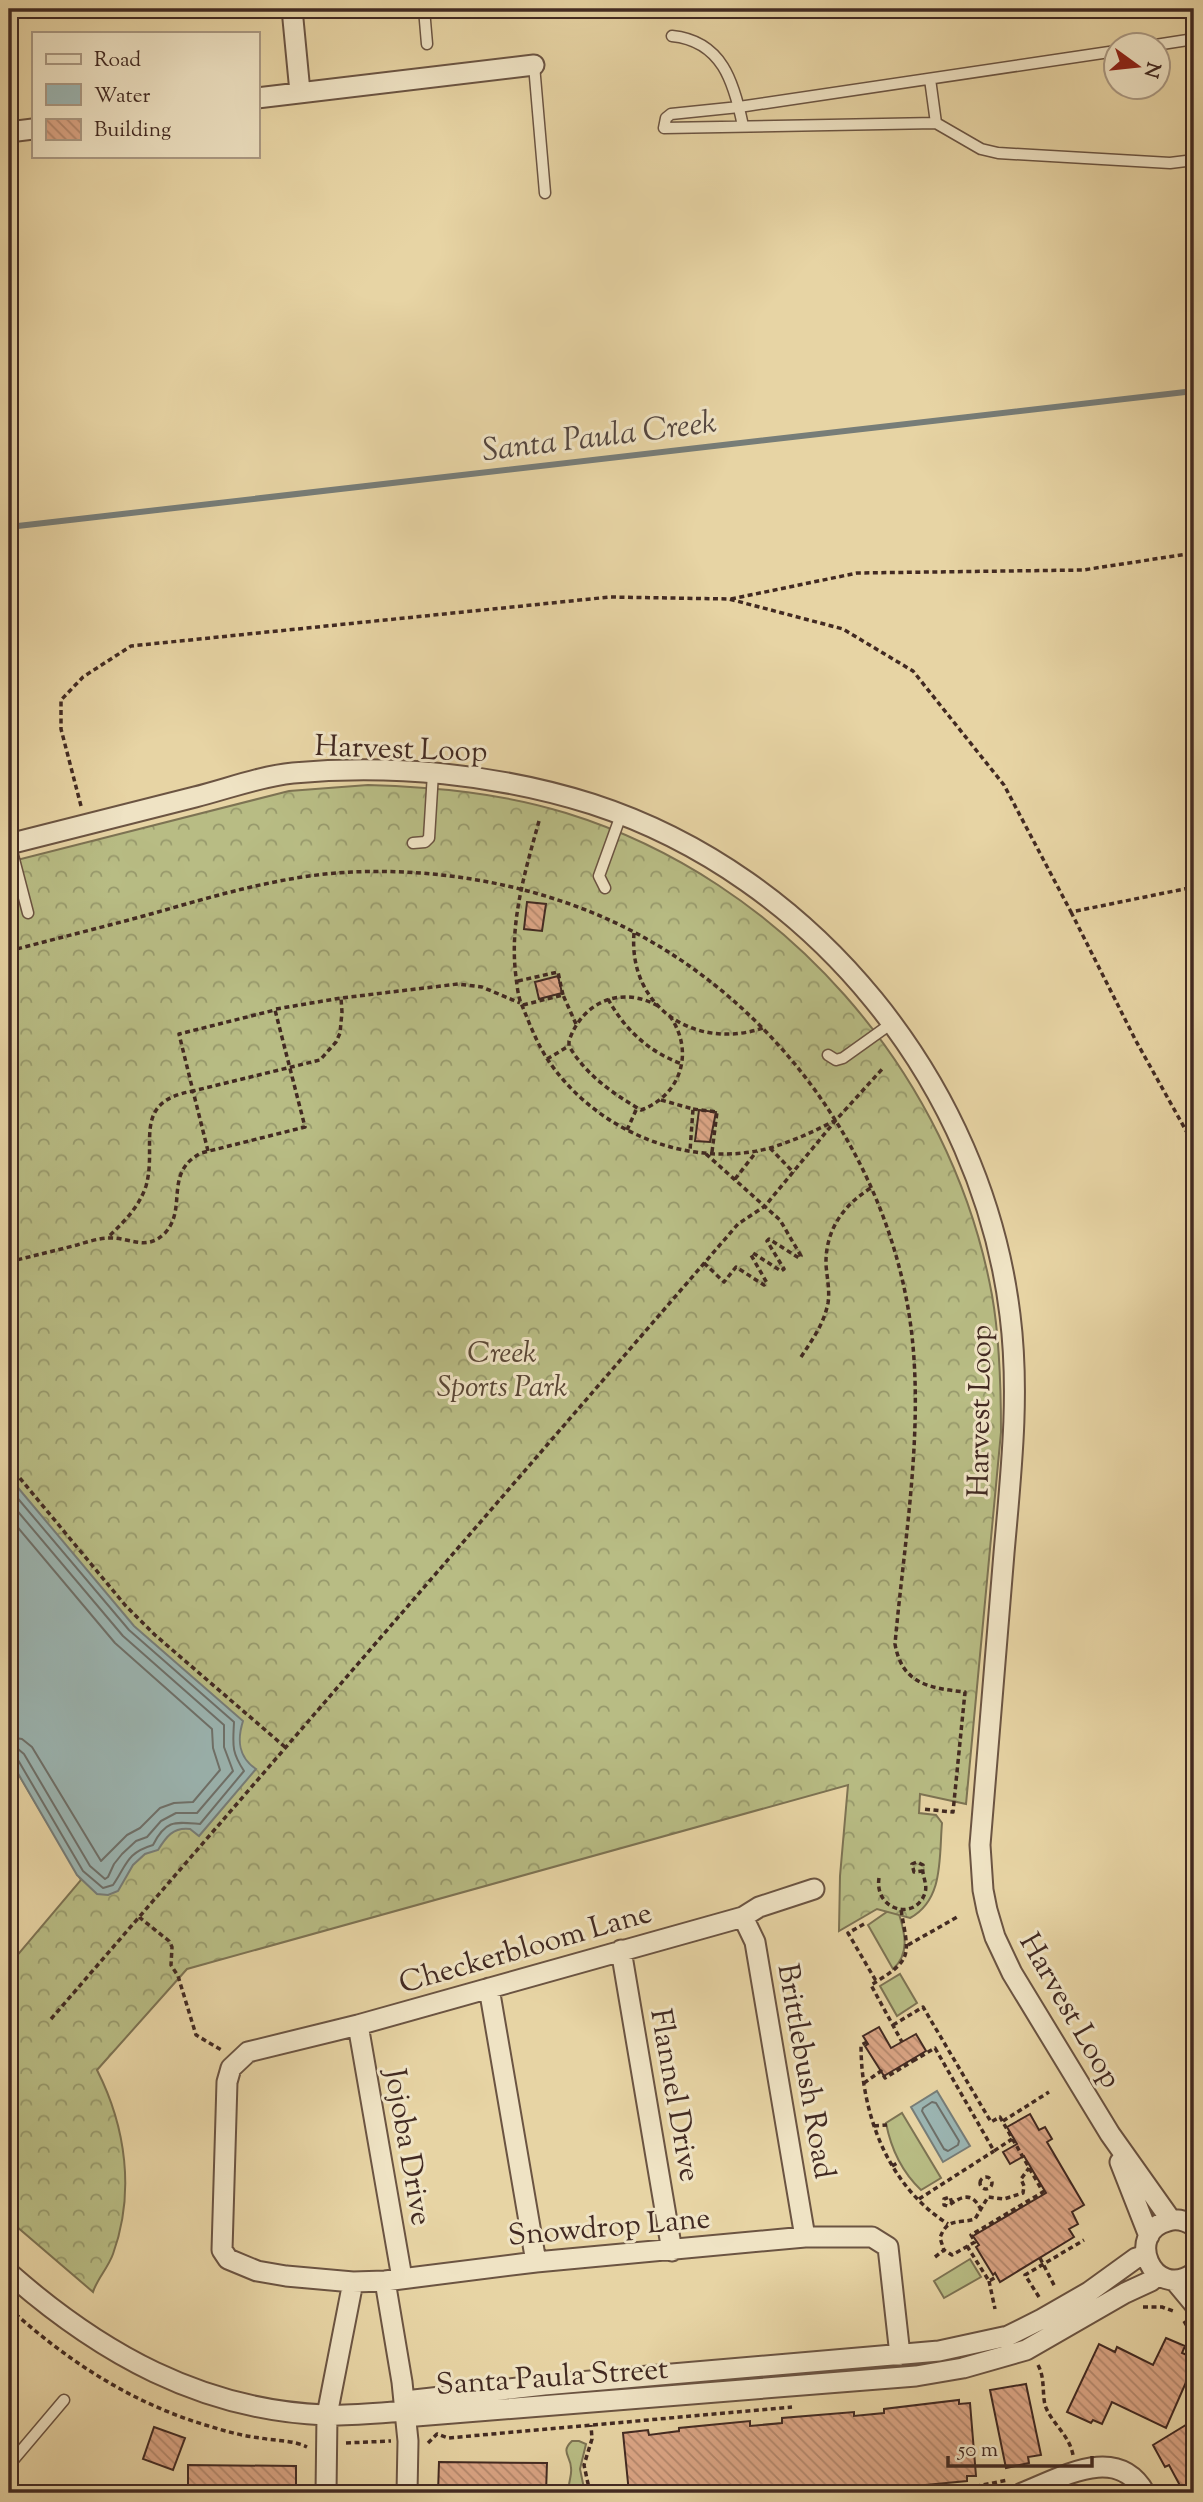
<svg xmlns="http://www.w3.org/2000/svg" width="1203" height="2502" font-family="'Sorts Mill Goudy',serif">
<defs>
<pattern id="forest-crowns" width="20" height="18" patternUnits="userSpaceOnUse" patternTransform="scale(1.75)"><rect width="20" height="18" fill="#b8bc84"/><path d="M2 6a3 3 0 1 1 6 0M12 15a3 3 0 1 1 6 0" fill="none" stroke="#97996c"/></pattern>
<pattern id="building-back-hatch" width="6" height="6" patternUnits="userSpaceOnUse" patternTransform="scale(1.75)"><rect width="6" height="6" fill="#dba585"/><path d="M-1 5l2 2M0 0l6 6M5-1l2 2" fill="none" stroke="#b3876c"/></pattern>
</defs>
<rect width="100%" height="100%" fill="#e7d4a4"/>
<filter id="stains"><feTurbulence type="fractalNoise" baseFrequency=".00286" numOctaves="4"/><feColorMatrix values="0 0 0 0 .2 0 0 0 0 .09 0 0 0 0 .02 0 0 0 .5 -.17"/></filter>
<radialGradient id="worn" r=".72"><stop offset=".6" stop-color="#630" stop-opacity="0"/><stop offset="1" stop-color="#630" stop-opacity=".3"/></radialGradient>
<path fill="#b8bc84" stroke="#7d7353" stroke-width="2" d="M891 1909 899 1914C905 1933 910 1954 893 1969L868 1925Z
M900 1974 917 2003 897 2016 880 1986Z
M902 2113 941 2178 921 2190C901 2171 891 2149 886 2123Z
M970 2259 981 2277 944 2298 934 2281Z
M572 2441H579L586 2444 580 2469 585 2493H575L569 2486C569 2480 572 2475 571 2468 571 2456 560 2452 572 2441Z"/>
<path fill="url(#forest-crowns)" stroke="#7d7353" stroke-width="2" d="M368 785C435 787 501 793 566 813 783 880 951 1072 992 1295 1000 1340 1001 1387 1001 1432L966 1804 920 1794 919 1813 936 1815 942 1823C939 1857 944 1900 910 1918L877 1909 839 1931 840 1876 848 1785 187 1969 97 2070C126 2127 135 2193 113 2254 108 2268 97 2279 93 2292L9 2220V1965L81 1880 9 1758V862L289 791Z"/>
<path fill="#9bb5b2" stroke="#777d78" stroke-width="2" d="M9 1477 134 1626 243 1721C237 1740 238 1757 256 1769L199 1836 190 1829C173 1827 166 1837 158 1850L145 1854 133 1865 118 1891 108 1895 97 1894 77 1875 9 1758Z
M937 2091 970 2146 943 2162 911 2107Z"/>
<g fill="none" stroke-linecap="round" stroke-linejoin="round">
<path stroke="#6e706a" stroke-width="2" d="M9 1488 129 1630 234 1722C233 1745 231 1751 244 1771L200 1824C176 1822 166 1819 153 1845 126 1853 127 1865 113 1885L103 1888 83 1871 18 1760 9 1756
M9 1501 123 1636 224 1725V1747L233 1771 197 1813H176L161 1821 147 1837 136 1841 122 1854 114 1864 108 1877 105 1879 90 1866 24 1754 18 1749 9 1747
M9 1517 115 1643 212 1729 213 1748 220 1770 193 1802 174 1803 160 1808 140 1828 127 1835 101 1861 32 1747 22 1739 9 1737
M932 2102 936 2103 959 2141 958 2145 948 2151 944 2149 922 2111 923 2108Z"/>
<path stroke="#777d78" stroke-width="6" d="M9 527 1194 391"/>
</g>
<path fill="url(#building-back-hatch)" stroke="#422a22" stroke-width="2" d="M527 902 546 904 542 931 524 929Z
M558 976 562 993 539 999 535 982Z
M699 1110 716 1112 710 1142 695 1141Z
M879 2027 891 2048 916 2034 926 2051 884 2076 865 2046 868 2044 863 2036Z
M1030 2114 1039 2130 1045 2127 1052 2139 1047 2142 1084 2205 1072 2212 1078 2224 1069 2229 1074 2237 1000 2282 995 2273 993 2275 976 2247 979 2245 973 2236 1046 2193 1024 2156 1010 2164 1003 2152 1017 2144 1007 2127Z
M1166 2338 1185 2346 1182 2353 1194 2358V2364L1166 2428 1112 2402 1102 2424 1093 2420 1091 2423 1067 2412 1099 2344 1115 2352 1117 2347 1153 2365Z
M1026 2384 1041 2455 1028 2457 1029 2463 1006 2468 990 2390Z
M959 2400V2404L970 2403 976 2476H967V2481L894 2488V2486L861 2489V2493H629L623 2433 648 2430 649 2435 679 2431V2428L750 2421V2426L782 2423V2418L854 2412V2416L884 2413V2409Z
M1194 2420V2493H1184L1169 2465 1165 2467 1153 2445Z
M154 2427 185 2438 173 2470 143 2459Z
M439 2462 547 2463 546 2493H438Z
M188 2465 296 2466V2493H188Z"/>
<g fill="none" stroke-linecap="round" stroke-linejoin="round">
<defs>
<path id="service" d="M424 9 427 44
M672 36C722 41 734 82 743 126
M1149 46 1194 39
M1116 51 739 107 671 114 666 118 664 128 936 123 981 149 998 153 1170 163 1194 160
M534 65 545 193
M930 79 936 123
M413 843 425 842 429 838 433 773
M10 844 28 913
M605 888 599 876 621 815
M828 1055 836 1060 843 1058 892 1023
M9 2465 64 2400"/>
<path id="minor" d="M292 9 300 92
M257 98 534 65
M9 132 33 129
M9 844C71 828 133 813 195 797 227 789 261 776 293 773 392 764 497 774 592 804 814 876 982 1084 1010 1315 1020 1394 1011 1473 1004 1553 996 1650 988 1747 980 1845L983 1890 987 1910 995 1937 1012 1973 1110 2134 1171 2220
M814 1889 759 1907 743 1917 358 2025 248 2052 231 2068 227 2082 222 2250 228 2259 257 2271 286 2276 353 2282 385 2281 536 2262 805 2237H872L888 2247 900 2355
M743 1917 755 1942 805 2237
M621 1950 672 2251
M489 1988 536 2262
M358 2025 402 2278
M1120 2162 1149 2236
M1194 2226C1186 2221 1177 2218 1168 2221 1124 2232 1152 2302 1194 2273
M9 2273C100 2353 201 2410 325 2415 351 2416 379 2413 405 2411L416 2416 916 2376 963 2368 1026 2350 1125 2293 1151 2281 1158 2275
M1174 2280 1194 2304
M385 2281 402 2382 408 2441 407 2493
M405 2411 414 2400 432 2398 544 2385 939 2351 1008 2336 1042 2319 1089 2292 1136 2258 1146 2255
M326 2493 327 2415 353 2282
M1022 2493C1061 2478 1117 2443 1145 2493"/>
</defs>
<use href="#service" stroke="#6b5442" stroke-width="13"/>
<use href="#minor" stroke="#6b5442" stroke-width="23"/>
<path stroke="#422a22" stroke-width="3.5" stroke-dasharray="5 3.5" stroke-linecap="butt" d="M731 599 857 573 1083 570 1194 553
M81 806 61 729V700L83 677 131 646 610 597 729 599 843 629 913 671 1004 785 1071 912 1194 887
M539 821C525 872 509 923 516 977 517 985 518 996 521 1003 529 1022 536 1042 548 1060 595 1130 687 1170 770 1148 793 1141 813 1132 834 1121
M1071 912 1136 1041 1194 1145
M634 933C628 1007 695 1051 763 1028
M9 951C58 938 108 926 158 912 221 894 286 875 352 872 419 869 490 878 555 899 745 959 890 1139 912 1336 923 1437 904 1543 895 1644 902 1684 929 1688 965 1692L953 1812 923 1809
M518 981 558 972 563 995
M608 999C625 1030 649 1052 682 1064
M523 1005 563 995 576 1024
M658 1006C621 985 582 1002 569 1041V1046C586 1075 612 1093 641 1110 682 1095 695 1050 669 1015
M276 1009 341 998 458 984 482 987 520 1003
M547 1059 569 1046
M661 1100 693 1109 690 1151
M693 1109 717 1112 712 1152
M627 1130 637 1108
M770 1148 794 1173
M208 1151 193 1091 320 1060 336 1042 340 1033 342 1012 341 998
M735 1179 757 1151
M9 1262C32 1256 54 1251 77 1245 87 1242 99 1238 109 1238 130 1237 146 1252 165 1233 188 1208 163 1173 201 1153L305 1127 275 1010 179 1034 193 1091C130 1102 158 1144 146 1186 139 1207 124 1222 108 1237
M704 1263 724 1282 736 1267 764 1285 767 1283 751 1255 753 1253 781 1271 784 1269 767 1241 769 1239 799 1258 801 1256 780 1220 706 1154
M801 1357C812 1340 824 1324 828 1303 830 1290 827 1278 826 1265 825 1231 843 1205 871 1188
M9 1465 125 1605 155 1635 285 1747
M879 1878C874 1910 915 1922 925 1893 928 1883 921 1875 923 1865L917 1862 912 1864 914 1872 922 1871
M901 1910C909 1956 914 1959 871 1985L902 2042
M139 1917 169 1941 172 1947 171 1965 178 1976 196 2035 223 2051
M864 1924 848 1933 876 1981
M908 1945 959 1916
M51 2019 738 1224 765 1206 836 1120 884 1067
M893 2025 923 2007 991 2122 1000 2117 1043 2192 971 2235 975 2242 952 2255 944 2250
M867 2042 861 2045C861 2114 888 2186 948 2224
M913 2061 935 2048 994 2151 1012 2139
M864 2083 881 2071 885 2078 913 2061
M1003 2121 1049 2092
M874 2126 887 2125
M892 2166 899 2162
M980 2183a6 6 0 1 1 12 0a6 6 0 1 1-12 0Z
M919 2199 994 2151
M952 2203 950 2197 944 2199V2205L948 2206C959 2198 971 2190 980 2208
M967 2246 989 2281 996 2277
M935 2257 944 2250 940 2238C947 2217 959 2224 975 2219L988 2197 1004 2199 1023 2193 1024 2186 1021 2179 1029 2168
M1040 2258 1055 2287
M989 2281 995 2309
M1039 2297 1025 2275 1084 2240
M1143 2307H1162L1173 2311
M9 2308C68 2362 135 2405 212 2427 228 2432 244 2436 260 2438 276 2441 293 2440 307 2447
M1184 2321 1194 2338
M1038 2365C1045 2378 1042 2391 1045 2405 1051 2423 1069 2434 1073 2455
M346 2443 391 2441
M428 2443 437 2434 448 2438 792 2407
M9 2485 16 2493
M590 2493 584 2465 592 2439 591 2425
M942 2493 1008 2480"/>
<use href="#service" stroke="#efe3c4" stroke-width="10"/>
<use href="#minor" stroke="#efe3c4" stroke-width="19"/>
</g>
<g text-anchor="middle" stroke-width="6" stroke-linejoin="round" paint-order="stroke">
<g font-size="30" fill="#422a22" stroke="#efe3c4">
<text transform="translate(401 748) rotate(2)" y="10">Harvest Loop</text>
<text transform="translate(979 1411) rotate(-89)" y="10">Harvest Loop</text>
<text transform="translate(525 1947) rotate(-16)" y="10">Checkerbloom Lane</text>
<text transform="translate(1071 2010) rotate(60)" y="10">Harvest Loop</text>
<text transform="translate(807 2071) rotate(80)" y="10">Brittlebush Road</text>
<text transform="translate(676 2095) rotate(80)" y="10">Flannel Drive</text>
<text transform="translate(409 2147) rotate(80)" y="10">Jojoba Drive</text>
<text transform="translate(609 2226) rotate(-5)" y="10">Snowdrop Lane</text>
<text transform="translate(552 2376) rotate(-4)" y="10">Santa Paula Street</text>
</g>
<g font-size="30" font-style="italic" fill="#5a4736" stroke="#efe3c4">
<text x="502" y="1362">Creek<tspan x="502" dy="34">Sports Park</tspan></text>
</g>
<g font-size="32" font-style="italic" fill="#54463f" stroke="#efe3c4">
<text transform="translate(599 435) rotate(-7)" y="11">Santa Paula Creek</text>
</g>
</g>
<rect width="1203" height="2502" fill="none" stroke="#e7d4a4" stroke-width="35"/>
<rect x="10" y="10" width="1182" height="2481" fill="none" stroke="#422a22" stroke-width="3.5"/>
<rect x="18" y="18" width="1168" height="2467" fill="none" stroke="#422a22" stroke-width="2"/>
<rect x="32" y="32" width="228" height="126" fill="#efe3c4" stroke="#aa9983" stroke-width="2"/>
<rect x="46" y="54" width="35" height="10" fill="#efe3c4" stroke="#aa9983" stroke-width="2"/>
<text x="94" y="66" font-size="21" fill="#422a22">Road</text>
<rect x="46" y="84" width="35" height="21" fill="#9bb5b2" stroke="#aa9983" stroke-width="2"/>
<text x="94" y="102" font-size="21" fill="#422a22">Water</text>
<rect x="46" y="119" width="35" height="21" fill="url(#building-back-hatch)" stroke="#aa9983" stroke-width="2"/>
<text x="94" y="136" font-size="21" fill="#422a22">Building</text>
<g transform="translate(1137 66) rotate(105)"><circle r="33" fill="#efe3c4" stroke="#aa9983" stroke-width="2"/>
<path d="M0-5L12 26L0 18L-12 26Z" fill="#8f2418"/>
<text y="-10" font-size="19" font-weight="bold" text-anchor="middle" fill="#422a22">N</text>
</g>
<path d="M948 2456v10h144v-10" fill="none" stroke="#422a22" stroke-width="3.5"/>
<text x="958" y="2456" font-size="21" fill="#422a22" stroke="#efe3c4" stroke-width="5" paint-order="stroke">50 m</text>
<rect width="100%" height="100%" filter="url(#stains)"/>
<rect width="100%" height="100%" fill="url(#worn)"/>
</svg>
